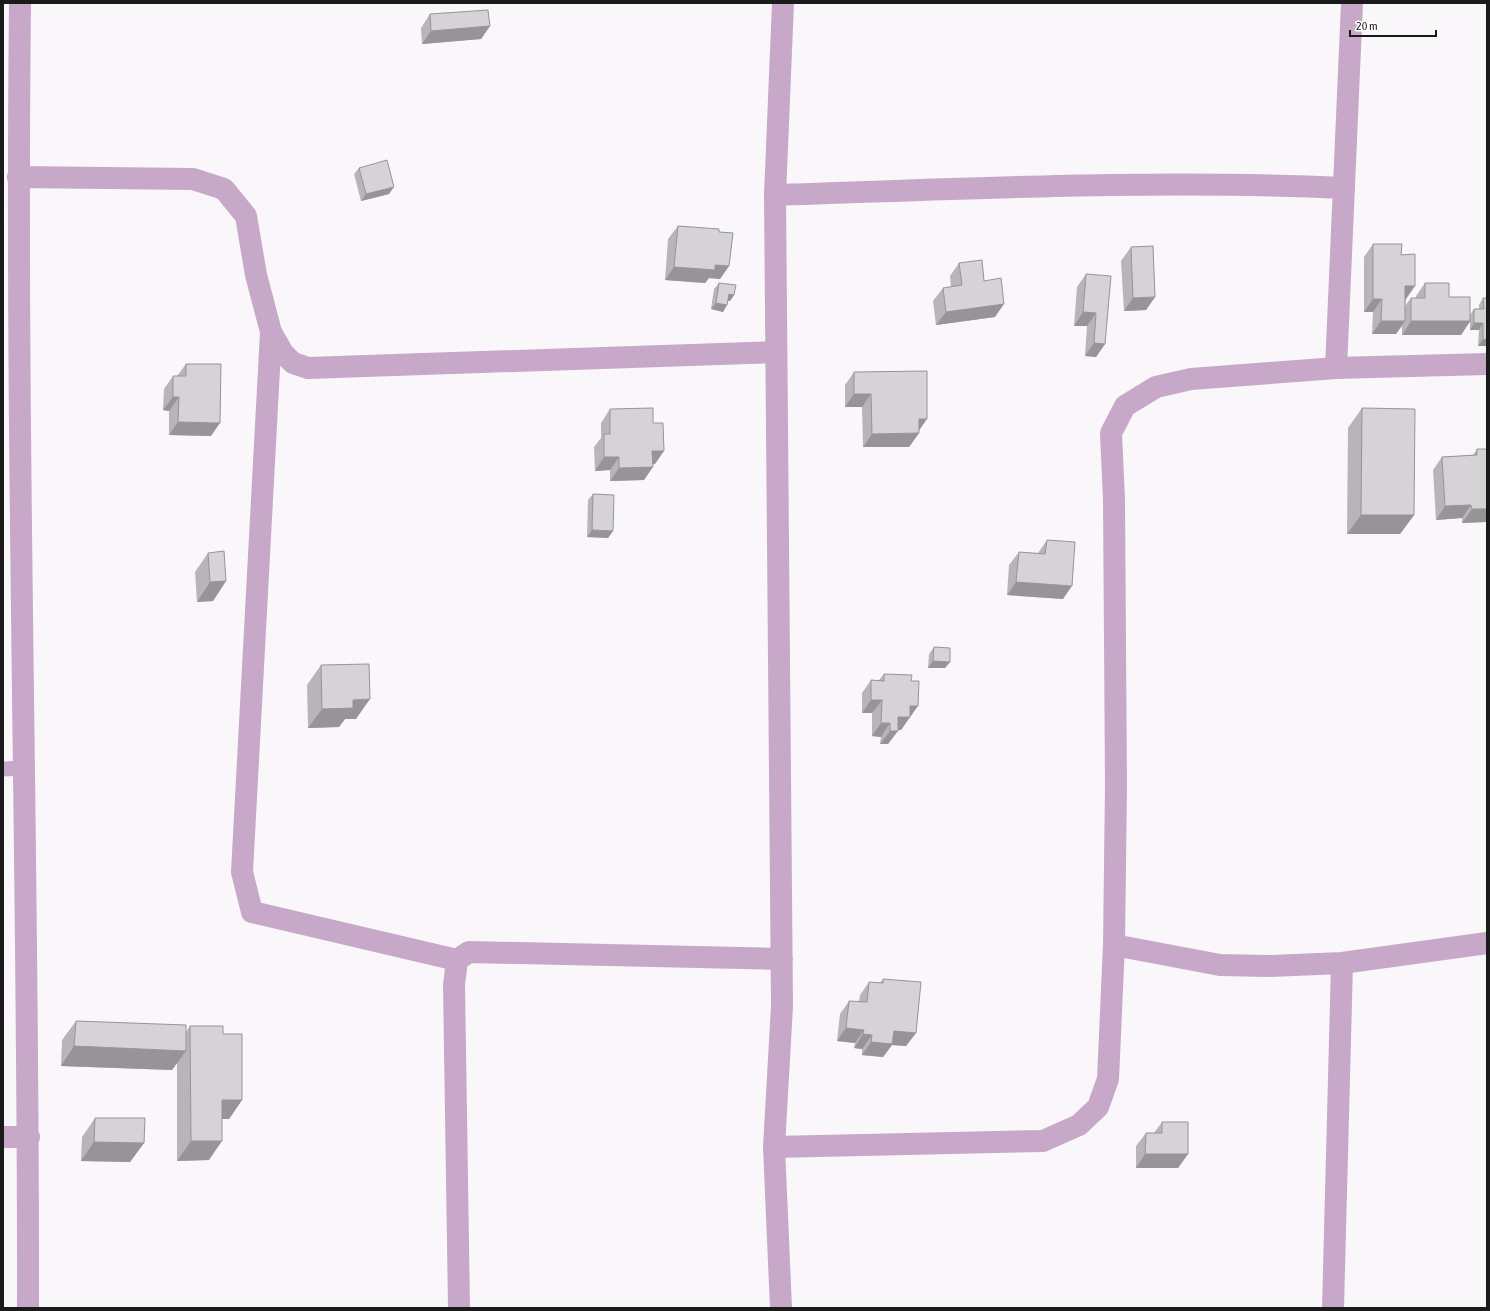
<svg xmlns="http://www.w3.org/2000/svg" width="1490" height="1311" font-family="'Asap Condensed',sans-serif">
<rect width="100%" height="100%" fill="#faf7fa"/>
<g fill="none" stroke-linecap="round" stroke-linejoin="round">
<path stroke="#c7a8c9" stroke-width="15" d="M3 769 25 768"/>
<path stroke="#c7a8c9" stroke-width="22" d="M20 3C15 438 29 873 28 1308
M18 177 193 179 224 189 246 216 256 275 271 332 283 353 293 363 308 368 776 352
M775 195C965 189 1155 179 1344 188
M271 332 242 872 252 912 457 960
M1336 368 1352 3
M1114 945 1220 965 1268 966 1342 963 1487 943
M3 1137H29
M774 1147 1043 1141 1079 1125 1098 1107 1108 1079 1114 945 1116 785 1114 500 1111 433 1125 406 1156 387 1191 379 1336 368 1487 364
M459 1308 454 985 457 960 469 952 782 959
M781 1308 774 1147 782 1006 775 195 783 3
M1333 1308 1342 963"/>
</g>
<path fill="#b8b5b8" d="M430 14 490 26 481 39 422 44 421 28Z
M359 168 389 194 361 201 354 174Z
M678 226 719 232 729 266 720 279 709 278 705 283 665 280 668 239Z
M1373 244 1401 255 1406 299 1405 306 1411 298H1416V296L1425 283 1449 297 1470 315 1474 309H1479V305L1483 298H1487V346H1478L1479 330H1470V322L1461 335H1402V326L1396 334H1372L1373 312H1364V257Z
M1131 247 1155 297 1146 310 1124 311 1121 261Z
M959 263 984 281 995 317 936 325 933 301 943 288 951 287 950 276Z
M1086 274 1105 344 1096 357 1085 356 1087 326H1074L1077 287Z
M719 283 734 295 730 301H728L723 312 711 309 714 289Z
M186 364 211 436 169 435V411L163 410 164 389 173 376H177Z
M854 372 919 431V433L909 447H863L862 407H845V385Z
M1362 408 1414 515 1400 534H1347L1348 428Z
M610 409 653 423 655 464H653L644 480 610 481V470L595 471 594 447 601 438V423Z
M1477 449H1487V520L1486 522 1462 523V518L1436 520 1433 470 1442 457 1473 455Z
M593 494 613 531 608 538 587 537 588 500Z
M1047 540 1063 599 1007 595 1009 565 1019 552 1038 553Z
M208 553 226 581 213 601 197 602 195 572Z
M934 647 950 662 945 668H928L929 654Z
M321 665 356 719H345L339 727 308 728 307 685Z
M884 674 909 719H908L901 730H898L888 744H880L881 737 872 736V713H862V693L871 680H879Z
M883 979 916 1033 906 1046 892 1045 883 1057 862 1055V1049L854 1048 855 1043 837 1041 840 1014 849 1001 859 1002 860 995 869 982 880 983Z
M76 1021 186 1032 190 1026 223 1034 242 1100 229 1119H222L209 1160 177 1161V1063L172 1070 61 1066 62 1040Z
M95 1118 144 1143 130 1162 81 1161 82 1137Z
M1162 1122 1188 1154 1178 1168H1136V1146L1146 1133H1154Z"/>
<path fill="#969496" d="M490 26 481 39 422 44 431 31Z
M394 187 389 194 361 201 366 194Z
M715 265 729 266 720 279 709 278 705 283 665 280 674 267Z
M1405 286H1415L1406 299H1396Z
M729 294 734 295 730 301H725Z
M1155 297 1146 310 1124 311 1133 298Z
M1373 299H1382L1373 312H1364Z
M716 303 727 305 723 312 711 309Z
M1004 304 995 317 936 325 946 312Z
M1083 312 1096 313 1087 326H1074Z
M1381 321H1405L1396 334H1372Z
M1411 321H1470L1461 335H1402Z
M1474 323H1483L1479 330H1470Z
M1483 339 1487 340V346H1478Z
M1094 343 1105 344 1096 357 1085 356Z
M854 394H871L862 407H845Z
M173 397H179L169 411 163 410Z
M919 419H927L918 432Z
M178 422 220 423 211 436 169 435Z
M919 433 909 447H863L872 434Z
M652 451H664L655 464 643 465Z
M604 457H619L610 470 595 471Z
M653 467 644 480 610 481 619 468Z
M1471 505 1462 518 1436 520 1445 506Z
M1472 509H1487V520L1486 522 1462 523Z
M1361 515H1414L1400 534H1347Z
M592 530 613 531 608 538 587 537Z
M226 581 213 601 197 602 210 582Z
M1016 582 1072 586 1063 599 1007 595Z
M933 661 950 662 945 668H928Z
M370 699 356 719H345L339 727 308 728 322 709 353 700Z
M871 700H882L872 713H862Z
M910 706H918L901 730H889L898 717Z
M881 723H890L881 737 872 736Z
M890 731H898L888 744H880Z
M846 1028 864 1030 855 1043 837 1041Z
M894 1031 916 1033 906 1046 892 1045 883 1057 862 1055 871 1042Z
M863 1034 872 1035 862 1049 854 1048Z
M74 1046 186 1051 172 1070 61 1066Z
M222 1100H242L229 1119H208Z
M191 1141H222L209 1160 177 1161Z
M94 1142 144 1143 130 1162 81 1161Z
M1145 1154H1188L1178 1168H1136Z"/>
<path fill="#d6d3d6" stroke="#969496" d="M488 10 490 26 431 31 430 14Z
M387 160 394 187 366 194 359 168Z
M678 226 719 229V232L733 233 729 266 715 265V270L674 267Z
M1373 244H1402L1401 255 1415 254V286H1405V321H1381L1382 299H1373Z
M1153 246 1155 297 1133 298 1131 247Z
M982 260 984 281 1001 278 1004 304 946 312 943 288 962 285 959 263Z
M1086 274 1111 276 1105 344 1094 343 1096 313 1083 312Z
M719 283 736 285 734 295 729 294 727 305 716 303Z
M1425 283H1449V297H1470V321H1411V298H1425Z
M1483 298H1487V340L1483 339V323H1474V309H1484Z
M186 364H221L220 423 178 422 179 397H173V376H186Z
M927 371V419H919V433L872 434 871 394H854V372Z
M653 408V423H663L664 451H652L653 467 619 468V457H604V434H610V409Z
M1362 408 1415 409 1414 515H1361Z
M1477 449H1487V509H1472L1471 505 1445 506 1442 457 1477 455Z
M593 494 614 495 613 531 592 530Z
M1047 540 1075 542 1072 586 1016 582 1019 552 1045 554Z
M224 551 226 581 210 582 208 553Z
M934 647 950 648V662L933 661Z
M369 664 370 699 353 700V708L322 709 321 665Z
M884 674 912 675 911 681H919L918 706H910V717H898V731H890V723H881L882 700H871V680L884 681Z
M883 979 921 982 916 1033 894 1031 892 1044 871 1042 872 1035 863 1034 864 1030 846 1028 849 1001 867 1002 869 982 883 983Z
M76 1021 186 1025V1051L74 1046Z
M190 1026H223V1034H242V1100H222V1141H191Z
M95 1118H145L144 1143 94 1142Z
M1162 1122H1188V1154H1145L1146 1133H1162Z"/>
<rect width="1490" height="1311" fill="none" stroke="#1b1a1b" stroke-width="8"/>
<path d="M1350 30v6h86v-6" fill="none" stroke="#1b1a1b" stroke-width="2"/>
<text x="1356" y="30" font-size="12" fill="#1b1a1b" stroke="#ffffff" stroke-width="3" paint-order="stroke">20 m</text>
</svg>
